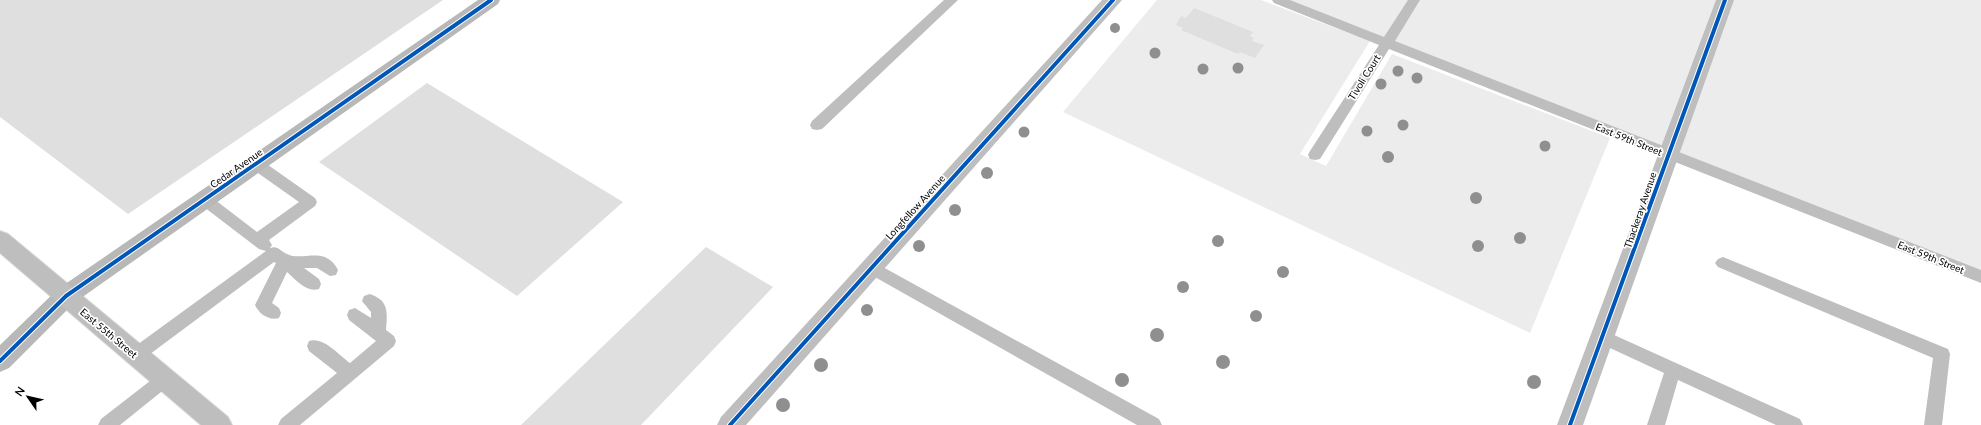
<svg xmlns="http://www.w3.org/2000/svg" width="1981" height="425" font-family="Lato,sans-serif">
<rect width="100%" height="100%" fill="#fff"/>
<path fill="#ececec" d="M1157 0H1261L1370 41 1300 154 1326 166 1392 54 1610 138 1530 333 1063 112Z
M1276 0H1981V277Z"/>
<path fill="#dfdfdf" d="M0 0H443L128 214 0 117Z
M1194 8 1253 32 1250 36 1254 38 1252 41 1264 45 1255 58 1240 52 1238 54 1181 30 1183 28 1176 25 1177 23 1181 16 1186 18Z
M427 83 623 202 517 296 319 162Z
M706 247 773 287 641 425H521Z"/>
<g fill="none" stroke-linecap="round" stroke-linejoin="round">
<defs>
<path id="primary" d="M0 231 8 234 228 417 232 425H201L0 253Z"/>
</defs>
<use href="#primary" stroke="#dbdbdb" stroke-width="2"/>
<path fill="#bebebe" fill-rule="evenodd" d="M944 0H958L822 129 817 130 812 129 810 125 812 121Z
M1272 0H1290L1384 37 1408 0H1420L1395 41 1981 270V283L1389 49 1320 159 1315 160 1310 159 1308 155 1310 151 1379 45 1274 3Z
M256 158 261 160 315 198 317 202 315 206 269 240 272 245 270 248C278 245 280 251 287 254 303 262 325 245 338 270L336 275 330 276 317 268H304L319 279 321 284 319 289C307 293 296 280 287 272L272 303 279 308 281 313 279 318C269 321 259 314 255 305L276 263 274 262 142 360 136 362 130 360 128 355 130 350 266 251 259 249 200 204 198 200 200 196 205 194 210 196 257 232 299 202 251 168 249 164 251 160Z
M1723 257 1948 349 1950 354 1942 425H1924L1933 358 1718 267 1715 263 1718 259Z
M872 261 1159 419 1162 425H1137L866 272 864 267 866 262Z
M370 294C390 301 387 313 386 330L394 336 396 341 394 346 300 425H278L281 419 337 373 309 351 307 346 309 341C323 336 339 355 350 363L376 341 349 320 347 315 349 310 355 308 371 318V312L362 301 364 296Z
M1603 330 1800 419 1803 425H1776L1678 380 1665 425H1647L1664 373 1597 342 1595 337 1597 332Z
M165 372 171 374 173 379 171 384 120 425H98L101 419 159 374Z"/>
<path fill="#bebebe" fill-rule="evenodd" d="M1102 0H1122L746 425H717L721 417Z
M1716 0H1734L1583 425H1557Z"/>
<path fill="#b8b8b8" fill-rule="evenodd" d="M478 0H500L498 4 74 303 9 368 0 372V345L58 289Z"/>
<use href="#primary" fill="#bebebe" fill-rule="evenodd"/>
<defs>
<path id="cycleway" d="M0 361 66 296 491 0
M730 425 1113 0
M1570 425 1725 0"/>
</defs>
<use href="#cycleway" stroke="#fff" stroke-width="6"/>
<use href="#cycleway" stroke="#0057b8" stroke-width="4"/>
</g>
<g fill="#8f8f8f">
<circle cx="1115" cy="28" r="5"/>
<circle cx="1155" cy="53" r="5.5"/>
<circle cx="1238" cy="68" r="5.5"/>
<circle cx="1203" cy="69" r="5.5"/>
<circle cx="1398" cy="71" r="5.5"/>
<circle cx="1417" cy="78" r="5.5"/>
<circle cx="1381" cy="84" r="5.5"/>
<circle cx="1403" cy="125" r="5.5"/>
<circle cx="1367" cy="131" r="5.5"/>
<circle cx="1024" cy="132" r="5.5"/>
<circle cx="1545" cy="146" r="5.5"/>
<circle cx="1388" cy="157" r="6"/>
<circle cx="987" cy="173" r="6"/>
<circle cx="1476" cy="198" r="6"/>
<circle cx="955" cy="210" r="6"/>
<circle cx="1520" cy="238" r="6"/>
<circle cx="1218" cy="241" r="6"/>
<circle cx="919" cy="246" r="6"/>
<circle cx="1478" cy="246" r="6"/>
<circle cx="1283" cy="272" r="6"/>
<circle cx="1183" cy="287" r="6"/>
<circle cx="867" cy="310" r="6"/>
<circle cx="1256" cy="316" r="6"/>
<circle cx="1157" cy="335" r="7"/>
<circle cx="1223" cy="362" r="7"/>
<circle cx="821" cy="365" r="7"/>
<circle cx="1122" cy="380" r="7"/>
<circle cx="1534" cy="382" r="7"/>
<circle cx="783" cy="405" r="7"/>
</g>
<g text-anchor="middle" stroke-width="3.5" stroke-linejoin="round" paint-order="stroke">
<g font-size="10" fill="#000" stroke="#fff">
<text transform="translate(1364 77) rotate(-58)" y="4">Tivoli Court</text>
<text transform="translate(1629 139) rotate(22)" y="4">East 59th Street</text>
<text transform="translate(236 168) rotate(-35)" y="4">Cedar Avenue</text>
<text transform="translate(915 207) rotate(-48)" y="4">Longfellow Avenue</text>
<text transform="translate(1640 210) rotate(-71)" y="4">Thackeray Avenue</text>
<text transform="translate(1931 257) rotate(22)" y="4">East 59th Street</text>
<text transform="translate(109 333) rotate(40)" y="4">East 55th Street</text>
</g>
</g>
<g transform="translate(28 397) rotate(304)" stroke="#ffffff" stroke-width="3" paint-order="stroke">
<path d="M0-3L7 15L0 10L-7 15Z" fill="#000000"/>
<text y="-6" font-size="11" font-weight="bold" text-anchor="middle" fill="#000000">N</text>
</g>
</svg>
